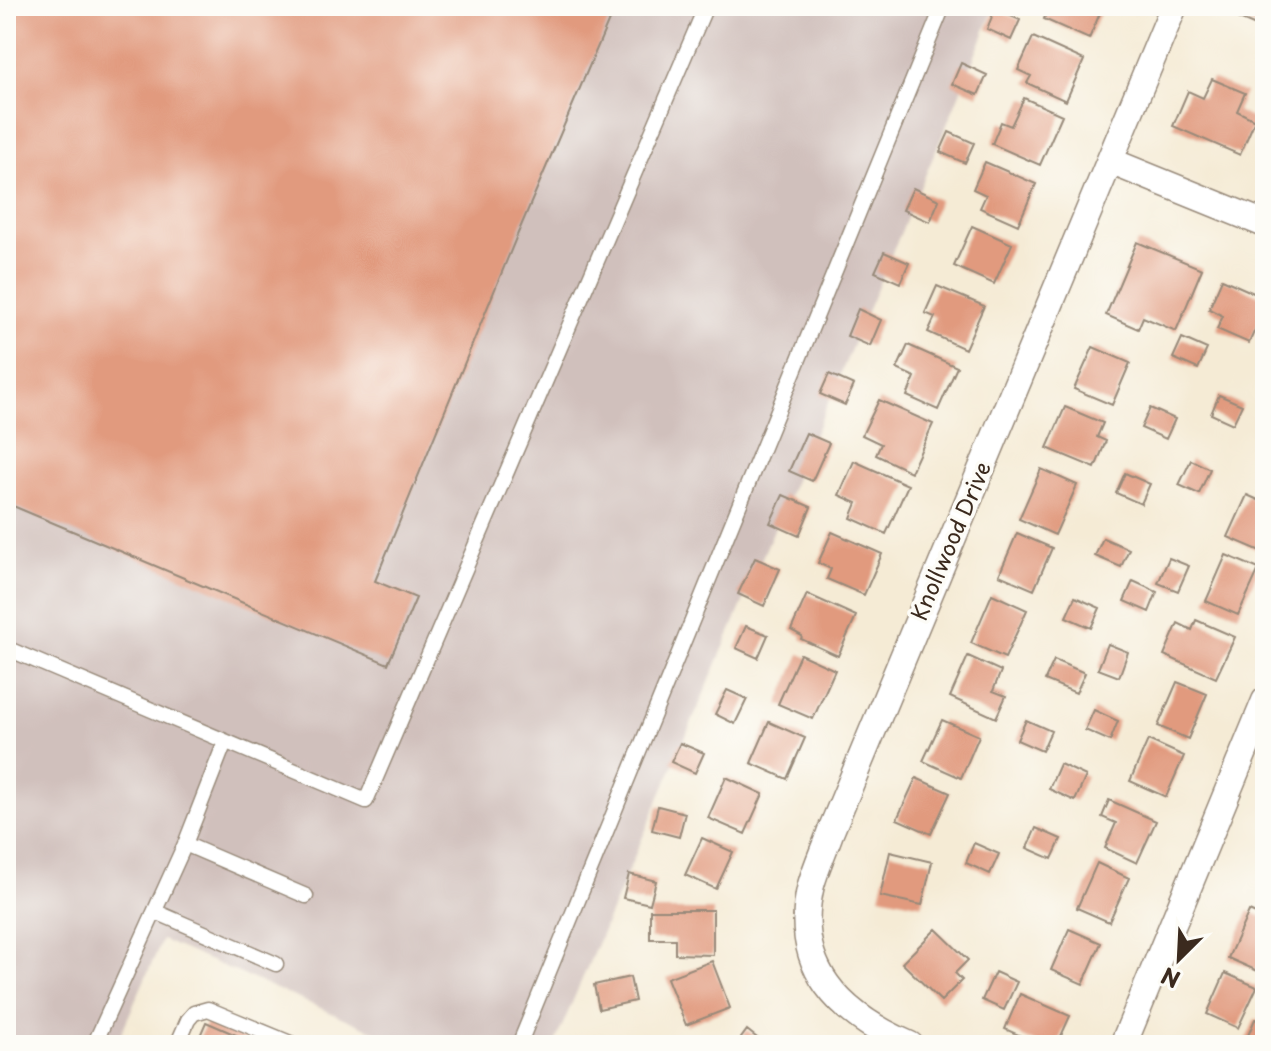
<svg xmlns="http://www.w3.org/2000/svg" width="1271" height="1051" font-family="'Playpen Sans',sans-serif">
<rect width="100%" height="100%" fill="#fdfcf7"/>
<filter id="ink" filterUnits="userSpaceOnUse"><feTurbulence type="fractalNoise" baseFrequency=".0125" numOctaves="2"/><feDisplacementMap in="SourceGraphic" scale="16" xChannelSelector="R" yChannelSelector="G"/><feConvolveMatrix kernelMatrix="1 2 1 2 8 2 1 2 1" color-interpolation-filters="sRGB"/></filter>
<filter id="wash" filterUnits="userSpaceOnUse"><feTurbulence type="fractalNoise" baseFrequency=".006" numOctaves="4" result="noise"/><feDisplacementMap in="SourceGraphic" scale="32" xChannelSelector="R" yChannelSelector="G"/><feGaussianBlur stdDeviation="1.8" result="paint"/><feColorMatrix in="noise" values="0 0 0 0 0 0 0 0 0 0 0 0 0 0 0 0 0 1.4 0 .05"/><feComposite in="paint" operator="in"/></filter>
<g filter="url(#wash)">
<rect width="100%" height="100%" fill="#f5ebd5"/>
<path fill="#d0c0bc" d="M6 6H995L951 115 554 1045H406L162 940 116 1045H6Z"/>
<g id="blocks">
<path fill="#e19a7e" d="M6 6H615L518 233 375 581 416 598 388 664 6 503Z
M1049 6H1103L1089 39 1044 19Z
M1228 6H1265V30L1225 13Z
M995 9 1020 20 1011 40 987 29Z
M1033 37 1084 60 1066 101 1027 83 1031 76 1018 70Z
M961 63 987 75 978 95 952 84Z
M1212 79 1245 93 1237 111 1255 120 1240 155 1173 126 1188 91 1203 98Z
M1024 98 1062 115 1040 165 992 144 1001 122 1011 126Z
M949 132 974 143 965 163 940 152Z
M985 162 1036 184 1018 225 980 208 986 195 973 189Z
M913 188 939 200 930 222 903 210Z
M972 226 1012 244 994 284 954 266Z
M1137 242 1202 269 1176 331 1143 317 1138 329 1106 315Z
M884 252 909 263 900 283 875 272Z
M1222 279 1265 298V308L1249 343 1217 329 1223 316 1209 309Z
M937 286 984 306 965 349 928 332 935 317 925 313Z
M858 309 881 320 870 346 847 336Z
M1182 338 1207 349 1198 369 1173 358Z
M908 345 957 367 938 410 907 396 915 377 897 369Z
M1093 347 1130 363 1112 405 1074 389Z
M829 374 854 385 845 405 820 394Z
M1219 395 1242 405 1233 424 1211 414Z
M879 400 933 424 911 472 876 455 881 444 862 435Z
M1065 407 1103 423 1097 437 1106 441 1095 468 1047 448Z
M1150 408 1175 419 1166 439 1141 428Z
M806 433 829 443 812 481 789 471Z
M1191 460 1210 469 1199 494 1179 485Z
M854 461 908 485 886 534 851 518 857 503 839 495Z
M1041 469 1077 485 1055 535 1019 519Z
M1125 473 1150 484 1141 504 1116 493Z
M783 495 811 507 799 536 770 523Z
M1247 495 1265 503V553L1228 537Z
M832 532 882 554 864 595 827 579 831 569 818 563Z
M1017 533 1052 548 1034 590 999 575Z
M1103 538 1129 549 1121 567 1095 556Z
M1226 555 1259 569 1238 615 1206 601Z
M755 558 780 569 764 606 738 594Z
M1169 558 1189 566 1178 591 1158 583Z
M1133 581 1157 592 1149 612 1124 601Z
M807 594 856 616 838 656 801 639 802 636 791 630Z
M992 594 1027 610 1005 658 971 643Z
M1075 597 1100 608 1091 628 1066 617Z
M1196 620 1235 637 1216 678 1164 655 1178 623 1192 630Z
M746 626 768 635 758 658 736 648Z
M1108 644 1128 652 1119 677 1098 669Z
M800 654 835 670 813 719 778 704Z
M968 656 1001 671 993 691 1006 696 996 718 950 697Z
M1054 660 1085 673 1076 693 1045 680Z
M1177 682 1207 694 1188 739 1158 726Z
M727 690 747 699 735 724 715 714Z
M1094 710 1118 721 1110 741 1085 730Z
M942 720 979 736 961 778 923 761Z
M1026 720 1051 731 1042 751 1017 740Z
M769 722 805 738 787 779 751 763Z
M1148 740 1184 756 1166 797 1130 781Z
M680 743 704 753 695 773 671 762Z
M1060 764 1086 776 1075 801 1049 789Z
M726 777 763 794 745 834 708 818Z
M916 778 950 793 931 834 897 819Z
M1109 800 1156 821 1137 863 1105 848 1116 823 1102 817Z
M658 806 685 813 679 837 652 830Z
M1036 828 1061 839 1052 859 1027 848Z
M702 838 733 852 716 889 685 875Z
M974 843 999 854 990 874 966 863Z
M890 852 932 862 922 905 880 896Z
M1097 863 1129 878 1109 922 1077 908Z
M629 874 656 881 650 904 623 898Z
M650 910H713V955L675 954V939H650Z
M1249 911 1265 918V966L1262 973 1228 958Z
M936 929 968 960 955 973 962 980 941 1001 902 963Z
M1069 929 1101 943 1083 984 1051 970Z
M712 961 730 1008 686 1025 667 978Z
M995 972 1017 982 1004 1010 982 1000Z
M1225 973 1257 987 1238 1028 1207 1014Z
M630 977 635 1001 599 1009 594 985Z
M1020 994 1070 1016 1057 1045H1041L1005 1029Z
M1255 1019 1265 1024V1045H1244Z
M206 1022 259 1045H196Z
M747 1030 766 1045H736Z"/>
</g>
</g>
<g filter="url(#ink)">
<use href="#blocks" fill-opacity="0" stroke="#988a7a" stroke-width="2"/>
<g fill="none" stroke-linecap="round" stroke-linejoin="round">
<defs>
<path id="service" d="M6 648 366 801 706 6
M185 844 306 896
M156 912 276 964
M94 1045 185 844 225 742
M177 1045 188 1020 194 1013 208 1009 295 1045
M519 1045 943 6"/>
<path id="minor" d="M1110 161 1265 224
M910 1045C840 1015 791 967 811 885 816 867 824 850 830 833L1174 6
M1123 1045 1265 701"/>
</defs>
<use href="#service" stroke="#988a7a" stroke-width="17"/>
<use href="#minor" stroke="#988a7a" stroke-width="29"/>
<use href="#service" stroke="#fff" stroke-width="14"/>
<use href="#minor" stroke="#fff" stroke-width="26"/>
</g>
</g>
<g text-anchor="middle" stroke-width="7" stroke-linejoin="round" paint-order="stroke">
<g font-size="22" fill="#3b2a1e" stroke="#fdfcf7">
<text transform="translate(951 541) rotate(-67)" y="8">Knollwood Drive</text>
</g>
</g>
<rect width="1271" height="1051" fill="none" stroke="#fdfcf7" stroke-width="32"/>
<g transform="translate(1179 959) rotate(204)" stroke="#fdfcf7" stroke-width="6" paint-order="stroke">
<path d="M0-6L14 30L0 20L-14 30Z" fill="#3b2a1e"/>
<text y="-12" font-size="22" font-weight="bold" text-anchor="middle" fill="#3b2a1e">N</text>
</g>
</svg>
